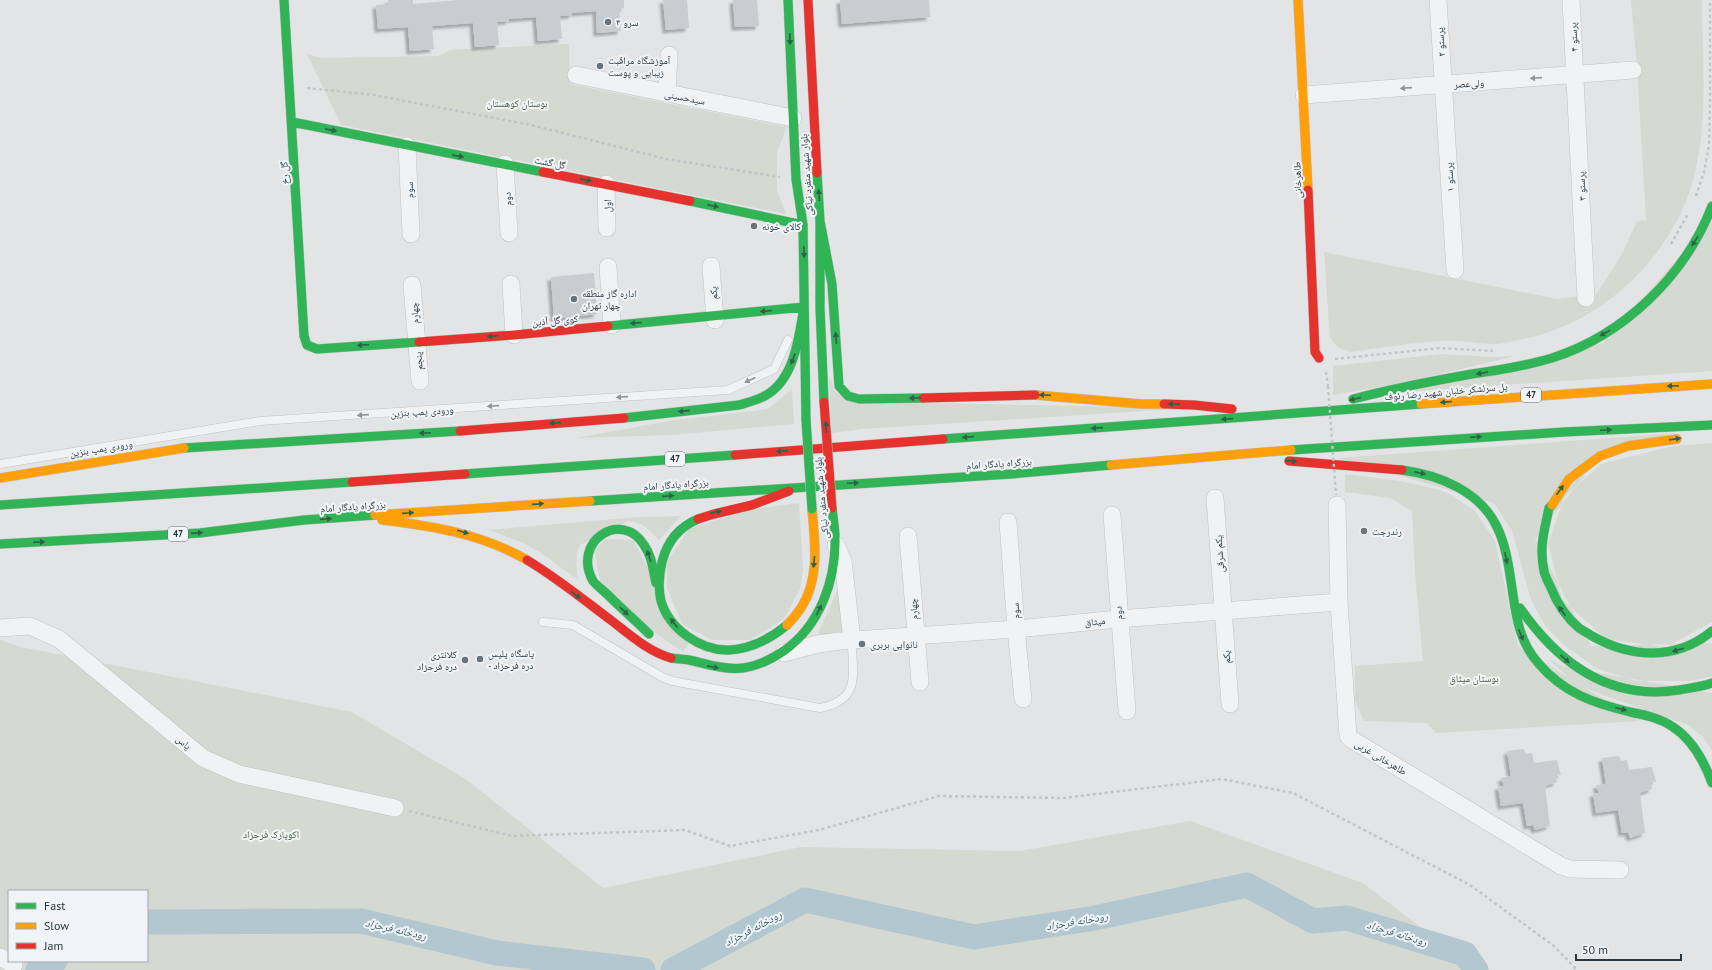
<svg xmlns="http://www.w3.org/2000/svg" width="1712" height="970" font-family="'PT Sans','Noto Naskh Arabic',sans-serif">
<defs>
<filter id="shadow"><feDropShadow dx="-3.5" dy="3.5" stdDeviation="1" flood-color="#0004"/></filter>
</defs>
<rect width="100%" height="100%" fill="#e2e4e6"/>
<path fill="#d4dad2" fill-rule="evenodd" d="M1631 0H1702C1702 55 1708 114 1696 168 1679 250 1606 323 1523 339 1512 341 1499 345 1488 344 1474 343 1460 340 1446 341 1413 342 1381 348 1350 352L1339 348 1330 338 1324 252 1557 299 1597 294 1623 252 1637 221 1646 220 1637 66Z
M569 44 570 84 787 127 777 152V190L786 214 341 125 307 54 322 58 438 56 450 50Z
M1712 220V371L1402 392 1603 343Z
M1441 354 1493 357 1516 356 1398 384 1333 395V366Z
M829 377 836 393 923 403 1190 408 863 429 831 433Z
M792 389 794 424 671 435 576 438 669 421 768 409Z
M1677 433 1605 449 1535 539 1591 646 1712 643V676L1689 681H1636L1596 668 1563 644 1545 625 1538 613 1531 600 1512 531 1494 503 1339 458Z
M1712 443V622L1666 647 1606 639 1562 599 1548 543 1565 496 1601 464 1674 446Z
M1345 474 1400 481 1440 490 1453 496 1475 511 1495 541 1518 646 1639 721 1436 733 1427 723 1364 721 1355 701V666L1423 661 1415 572 1412 511 1390 498 1345 492Z
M799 503 803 569 800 589 784 619 750 640H712L682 624 667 588V562L689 529 752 509Z
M681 516 659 540C650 530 642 522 628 521L580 545C575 558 576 568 578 580L540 552 523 543 489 530 638 517Z
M606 539 633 540 688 644 683 652 651 630 601 585 594 550Z
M839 586 842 633 817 636Z
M0 640 21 647 352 712 467 780 603 888 801 847 1020 851 1190 821 1363 883 1476 970H0ZM9 891H147V961H9Z
M1548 659 1565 667 1712 693V750L1702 736 1688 725 1600 694 1580 685 1567 676Z"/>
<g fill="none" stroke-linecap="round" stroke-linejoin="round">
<path stroke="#b2c7d0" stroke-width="25" d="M147 922 361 921 497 953 643 970
M38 970 55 961
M673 970 805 900 974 937 1095 918 1247 885 1313 921 1347 918 1465 954 1476 970"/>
</g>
<path fill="#cacdcf" filter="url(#shadow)" d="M388 0H413V4L458 0H624V8L619 9 621 31 597 33 596 11 572 13V15L560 16 562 39 538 41 536 17 509 19V21L497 22 499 45 475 47 473 23 432 26 434 49 410 51 408 27 378 29 376 5 388 4Z
M663 0H687L689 28 666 30Z
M733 0H757L759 26 735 27Z
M840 0H929L930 17 842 24Z
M594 273 597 314 554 319 551 277Z
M1524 749 1526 754 1532 753 1534 763 1557 760 1561 775 1555 774 1557 782 1545 786 1550 826 1535 830 1533 825 1527 826 1523 803 1501 806 1498 786H1504L1501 778 1511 776 1507 751Z
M1619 756 1621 761 1627 760 1629 770 1652 767 1656 782 1650 781 1652 789 1640 793 1645 833 1630 838 1628 832 1622 833 1618 810 1596 813 1593 793H1599L1596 785 1606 784 1602 758Z"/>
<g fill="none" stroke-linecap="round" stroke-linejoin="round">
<defs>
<path id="lane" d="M0 464 260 421 728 390 774 369 788 340
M543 622 573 625 662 677 672 681 820 708C862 700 852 674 852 640"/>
<path id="street" d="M1438 0 1455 270
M1571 0 1586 298
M576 75 793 118
M667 93 669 55
M1304 95 1633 70
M407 146 411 234
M505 164 509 233
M606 184 607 228
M711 266 715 320
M608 267 612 325
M511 284 514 335
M412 285 420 381
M1215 498 1230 704
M1337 505 1339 602 1348 736 1351 739 1561 866 1570 869 1620 870
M1112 515 1127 711
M1008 522 1016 629 1023 699
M908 536 920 682
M836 545 843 561 852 640
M0 628 30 626 59 639 203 758 239 774 395 808
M784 653 818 644 840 641 1016 629 1118 619 1339 602
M0 957 14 965"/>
<path id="fast" d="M284 0 304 336 307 345 317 349 419 342
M788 0 796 179 803 225 806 420
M292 122 543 172
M817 173 820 221V308L824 402
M690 201 803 225
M820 221 832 284 839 386 848 396 859 399 923 398
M608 326 804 307
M1353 399C1392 389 1432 381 1472 374 1499 370 1526 366 1552 358 1624 335 1685 276 1712 206
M624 418 739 405C749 402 759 400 768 394 795 377 799 336 804 307
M943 439 1421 404
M184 448 460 431
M1291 450 1564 432 1712 425
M1402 470C1439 475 1480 491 1497 527 1506 545 1509 568 1512 588 1516 616 1519 642 1539 664 1564 693 1593 703 1630 712 1645 715 1660 718 1673 727 1693 740 1704 761 1712 783
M465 474 735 455
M590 501 1011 474 1111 465
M0 505 352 482
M1552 505 1549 508C1544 532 1539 547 1544 571 1545 577 1549 583 1551 588 1557 603 1567 618 1579 628 1583 631 1588 633 1592 636 1631 658 1676 661 1712 631
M698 519C679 527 667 542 662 562 659 575 658 588 661 601 669 629 701 651 729 650 752 649 770 639 787 625
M0 544 200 533 304 520 375 515
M1520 608C1558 663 1609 701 1679 690 1690 688 1701 687 1712 683
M649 634C636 621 622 609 609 596 604 591 597 586 593 581 571 541 622 509 644 545 652 556 653 570 656 583
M671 658C677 659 683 659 689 660 707 664 725 670 743 668 758 666 772 659 785 650 820 625 836 580 835 538 835 528 833 518 832 508"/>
<path id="slow" d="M1298 0 1308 190
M1035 395 1141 404H1164
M1421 404 1712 384
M1111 465 1291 450
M0 478 184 448
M1552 505 1569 479 1600 456 1628 446 1677 439
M375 515 590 501
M382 520C433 526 482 534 527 560
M787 625C792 620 797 614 801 608 820 579 815 542 812 509"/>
<path id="jam" d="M808 0 817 173
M543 172 690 201
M1308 190 1315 352 1319 358
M419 342 514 335 608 326
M923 398 1035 395
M1164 404 1194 405 1232 409
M460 431 624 418
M735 455 943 439
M1289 461 1402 470
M352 482 465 474
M698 519 714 514 752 505 789 491
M527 560C557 578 584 600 612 621 630 635 649 652 671 658"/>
</defs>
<use href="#lane" stroke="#c0c2c4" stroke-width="9"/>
<use href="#street" stroke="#c0c2c4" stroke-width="18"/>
<use href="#fast" stroke="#c0c2c4" stroke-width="10"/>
<use href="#slow" stroke="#c0c2c4" stroke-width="10"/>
<use href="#jam" stroke="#c0c2c4" stroke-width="10"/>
<path stroke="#c2c5c7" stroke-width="2.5" stroke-dasharray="3 3" stroke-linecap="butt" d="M307 88 374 95 531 125 666 159 780 177
M1696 196 1704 172 1709 145 1710 101V0
M1671 244 1688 214
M1335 359 1440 348 1493 351
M1326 372 1328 386
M409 811 512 836 685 830 730 846 819 830 939 796 1063 798 1222 779 1293 793 1470 885 1554 946 1577 970"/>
<use href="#lane" stroke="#f1f2f4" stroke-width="8"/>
<use href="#street" stroke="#f1f2f4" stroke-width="17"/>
<use href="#fast" stroke="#30b455" stroke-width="9"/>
<use href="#slow" stroke="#ff9f0a" stroke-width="9"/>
<use href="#jam" stroke="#e5322d" stroke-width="9"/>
<defs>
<path id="fast-bridge" d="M806 420 812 509"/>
<path id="jam-bridge" d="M824 402 832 508"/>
</defs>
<use href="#fast-bridge" stroke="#c0c2c4" stroke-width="10" stroke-linecap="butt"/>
<use href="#jam-bridge" stroke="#c0c2c4" stroke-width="10" stroke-linecap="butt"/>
<path stroke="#c2c5c7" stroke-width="2.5" stroke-dasharray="3 3" stroke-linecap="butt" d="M1328 386 1336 495"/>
<use href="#fast-bridge" stroke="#30b455" stroke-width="9"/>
<use href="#jam-bridge" stroke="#e5322d" stroke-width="9"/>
</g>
<defs><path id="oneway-solid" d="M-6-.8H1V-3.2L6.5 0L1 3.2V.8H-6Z"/></defs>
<g fill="#2c6247">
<use href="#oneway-solid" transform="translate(790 39) rotate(88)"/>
<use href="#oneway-solid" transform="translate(331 130) rotate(12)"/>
<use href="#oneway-solid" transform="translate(458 156) rotate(11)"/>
<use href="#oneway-solid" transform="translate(586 180) rotate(11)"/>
<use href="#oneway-solid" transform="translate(819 195) rotate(-94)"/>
<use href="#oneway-solid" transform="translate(713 206) rotate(12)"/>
<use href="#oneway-solid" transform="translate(1695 241) rotate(122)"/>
<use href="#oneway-solid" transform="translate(804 252) rotate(88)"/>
<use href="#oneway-solid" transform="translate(766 311) rotate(175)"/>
<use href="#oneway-solid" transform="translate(636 323) rotate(175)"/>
<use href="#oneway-solid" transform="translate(1605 333) rotate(151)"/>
<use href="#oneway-solid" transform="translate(493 336) rotate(176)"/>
<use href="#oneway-solid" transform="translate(836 338) rotate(-94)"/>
<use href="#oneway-solid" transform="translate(363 345) rotate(176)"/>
<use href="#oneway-solid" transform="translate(793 359) rotate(111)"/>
<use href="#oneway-solid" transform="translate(1482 373) rotate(170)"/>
<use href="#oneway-solid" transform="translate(1673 386) rotate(177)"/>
<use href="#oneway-solid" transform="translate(1045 395) rotate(-177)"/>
<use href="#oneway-solid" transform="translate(915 398) rotate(177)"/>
<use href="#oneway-solid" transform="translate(1355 399) rotate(166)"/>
<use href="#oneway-solid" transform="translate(1446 402) rotate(175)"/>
<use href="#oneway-solid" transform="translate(1174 404) rotate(-179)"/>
<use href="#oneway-solid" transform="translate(684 411) rotate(174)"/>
<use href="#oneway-solid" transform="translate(1227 419) rotate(176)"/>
<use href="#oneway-solid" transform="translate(555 423) rotate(176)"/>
<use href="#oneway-solid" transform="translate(826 427) rotate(-94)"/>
<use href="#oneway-solid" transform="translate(1097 428) rotate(176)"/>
<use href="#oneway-solid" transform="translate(1606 430) rotate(-3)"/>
<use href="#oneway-solid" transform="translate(425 433) rotate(177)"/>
<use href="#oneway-solid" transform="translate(968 437) rotate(176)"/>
<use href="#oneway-solid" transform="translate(1476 437) rotate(-4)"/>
<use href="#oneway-solid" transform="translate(1675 439) rotate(-8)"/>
<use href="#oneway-solid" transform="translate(782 451) rotate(176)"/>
<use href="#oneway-solid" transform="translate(1291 461) rotate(4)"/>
<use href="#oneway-solid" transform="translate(1420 473) rotate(12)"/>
<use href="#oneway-solid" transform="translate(853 483) rotate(-3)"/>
<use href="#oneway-solid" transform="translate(1560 490) rotate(-55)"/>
<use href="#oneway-solid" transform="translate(668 496) rotate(-4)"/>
<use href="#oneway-solid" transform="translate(538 504) rotate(-4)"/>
<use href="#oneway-solid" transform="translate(716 512) rotate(-12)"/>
<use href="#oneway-solid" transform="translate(408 513) rotate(-4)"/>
<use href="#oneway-solid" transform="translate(326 519) rotate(-4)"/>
<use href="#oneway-solid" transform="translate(463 532) rotate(16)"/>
<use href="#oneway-solid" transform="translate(197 533) rotate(-4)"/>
<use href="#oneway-solid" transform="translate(39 542) rotate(-3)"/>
<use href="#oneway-solid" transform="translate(649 556) rotate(-109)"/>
<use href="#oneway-solid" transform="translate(1506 558) rotate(79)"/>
<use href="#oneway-solid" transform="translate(814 562) rotate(95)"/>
<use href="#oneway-solid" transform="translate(576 595) rotate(37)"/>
<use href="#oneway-solid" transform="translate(819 610) rotate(-64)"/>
<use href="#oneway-solid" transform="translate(624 611) rotate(43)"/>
<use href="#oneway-solid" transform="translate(1562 611) rotate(-126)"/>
<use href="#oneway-solid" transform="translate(674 623) rotate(-127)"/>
<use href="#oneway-solid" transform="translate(1521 635) rotate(69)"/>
<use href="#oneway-solid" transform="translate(1678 650) rotate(164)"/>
<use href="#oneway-solid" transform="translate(1565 659) rotate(40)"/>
<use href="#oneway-solid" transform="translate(713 667) rotate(11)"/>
<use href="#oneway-solid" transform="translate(1621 709) rotate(14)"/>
</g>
<g fill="#8e949a">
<use href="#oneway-solid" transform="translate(1536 78) rotate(176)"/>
<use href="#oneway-solid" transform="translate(1406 88) rotate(176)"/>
<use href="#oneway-solid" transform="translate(750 380) rotate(155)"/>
<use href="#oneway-solid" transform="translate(622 397) rotate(176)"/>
<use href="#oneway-solid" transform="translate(493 406) rotate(176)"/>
<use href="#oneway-solid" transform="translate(363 415) rotate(176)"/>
</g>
<g fill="#6a7379" stroke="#f0f4f6" stroke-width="1.5">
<circle cx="608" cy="22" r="4"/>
<circle cx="600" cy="66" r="4"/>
<circle cx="754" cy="226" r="4"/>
<circle cx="574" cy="299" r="4"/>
<circle cx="1364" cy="531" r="4"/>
<circle cx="862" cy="644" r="4"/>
<circle cx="480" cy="659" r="4"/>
<circle cx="465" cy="660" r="4"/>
</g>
<g text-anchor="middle" stroke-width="4" stroke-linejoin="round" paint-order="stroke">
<g fill="#f0f4f6" stroke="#656f76" stroke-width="1">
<rect x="1521" y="388" width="20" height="14" rx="3"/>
<rect x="665" y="452" width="20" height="14" rx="3"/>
<rect x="168" y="527" width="20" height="14" rx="3"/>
</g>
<g font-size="9" font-weight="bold" fill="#2a363f">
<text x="1531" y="398">47</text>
<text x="675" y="462">47</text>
<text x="178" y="537">47</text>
</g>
<g font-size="10" fill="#2a363f" stroke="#f0f4f6" text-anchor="start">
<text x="616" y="26">سرو ۴</text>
<text x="608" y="64">آموزشگاه مراقبت<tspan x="608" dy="12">زیبایی و پوست</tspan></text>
<text x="762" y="230">کالای خونه</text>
<text x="582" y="297">اداره گاز منطقه<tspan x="582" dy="12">چهار تهران</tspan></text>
<text x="1372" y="535">رندرجت</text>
<text x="870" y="648">نانوایی بربری</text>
<text x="488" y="657">پاسگاه پلیس<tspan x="488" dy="12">- دره فرحزاد</tspan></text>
<text x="457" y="658" text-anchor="end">کلانتری<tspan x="457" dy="12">دره فرحزاد</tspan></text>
</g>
<g font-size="10" fill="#2a363f" stroke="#f0f4f6">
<text transform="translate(1573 37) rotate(-93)" y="4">پرستو ۴</text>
<text transform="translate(1440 42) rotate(-94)" y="4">پرستو ۲</text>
<text transform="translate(1469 83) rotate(-4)" y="4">ولی‌عصر</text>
<text transform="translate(685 97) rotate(11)" y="4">سیدحسینی</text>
<text transform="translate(550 162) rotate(11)" y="4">گل گشت</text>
<text transform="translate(284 173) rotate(-93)" y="4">گل رخ</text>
<text transform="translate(806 175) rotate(-94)" y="4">بلوار شهید منفرد نیاکی</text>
<text transform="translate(1449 177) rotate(-94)" y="4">پرستو ۱</text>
<text transform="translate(1297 180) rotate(-92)" y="4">طاهرخانی</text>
<text transform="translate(1581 186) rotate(-93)" y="4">پرستو ۳</text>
<text transform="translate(409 190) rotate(-92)" y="4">سوم</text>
<text transform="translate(507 199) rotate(-94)" y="4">دوم</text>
<text transform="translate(607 206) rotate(-91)" y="4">اول</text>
<text transform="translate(713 293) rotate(-94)" y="4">یکم</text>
<text transform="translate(414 313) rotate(-94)" y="4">چهارم</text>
<text transform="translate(555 320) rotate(-5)" y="4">کوی گل آذین</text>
<text transform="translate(418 361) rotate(-95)" y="4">پنجم</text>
<text transform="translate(1446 391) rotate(-5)" y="4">پل سرلشکر خلبان شهید رضا رئوف</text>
<text transform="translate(422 411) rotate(-4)" y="4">ورودی پمپ بنزین</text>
<text transform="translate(101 448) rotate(-9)" y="4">ورودی پمپ بنزین</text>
<text transform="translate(999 463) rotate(-4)" y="4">بزرگراه یادگار امام</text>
<text transform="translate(676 484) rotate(-4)" y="4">بزرگراه یادگار امام</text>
<text transform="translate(821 498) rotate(-95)" y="4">بلوار شهید منفرد نیاکی</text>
<text transform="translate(353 506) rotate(-4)" y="4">بزرگراه یادگار امام</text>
<text transform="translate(1219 554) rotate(-94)" y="4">یکم شرقی</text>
<text transform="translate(913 609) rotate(-94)" y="4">چهارم</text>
<text transform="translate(1015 611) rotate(-94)" y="4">سوم</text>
<text transform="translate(1118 613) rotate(-94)" y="4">دوم</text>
<text transform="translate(1095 621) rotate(-6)" y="4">میثاق</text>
<text transform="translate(1226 657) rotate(-95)" y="4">یکم</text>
<text transform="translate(184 742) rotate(41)" y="4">یاس</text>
<text transform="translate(1381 757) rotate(31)" y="4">طاهرخانی غربی</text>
</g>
<g font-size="10" fill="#455a38" stroke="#f0f4f6">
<text x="517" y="107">بوستان کوهستان</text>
<text x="1474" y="682">بوستان میثاق</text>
<text x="271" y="838">اکوپارک فرحزاد</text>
</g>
<g font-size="11" font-style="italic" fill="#365d71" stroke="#f0f4f6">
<text transform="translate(1077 921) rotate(-10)" y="4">رودخانه فرحزاد</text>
<text transform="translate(753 928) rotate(-28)" y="4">رودخانه فرحزاد</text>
<text transform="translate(396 929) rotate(13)" y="4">رودخانه فرحزاد</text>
<text transform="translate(1397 933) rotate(17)" y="4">رودخانه فرحزاد</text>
</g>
</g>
<rect x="8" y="890" width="140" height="72" fill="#f0f4f6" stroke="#a1a8ad"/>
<rect x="16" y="903" width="20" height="6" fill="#30b455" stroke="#a1a8ad"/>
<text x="44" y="910" font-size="12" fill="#2a363f">Fast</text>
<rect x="16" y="923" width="20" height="6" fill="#ff9f0a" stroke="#a1a8ad"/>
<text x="44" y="930" font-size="12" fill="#2a363f">Slow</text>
<rect x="16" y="943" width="20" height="6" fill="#e5322d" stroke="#a1a8ad"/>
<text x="44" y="950" font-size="12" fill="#2a363f">Jam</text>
<path d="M1576 954v6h105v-6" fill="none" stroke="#2a363f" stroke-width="2"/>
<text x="1582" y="954" font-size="12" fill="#2a363f" stroke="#f0f4f6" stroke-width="3" paint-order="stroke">50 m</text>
</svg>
